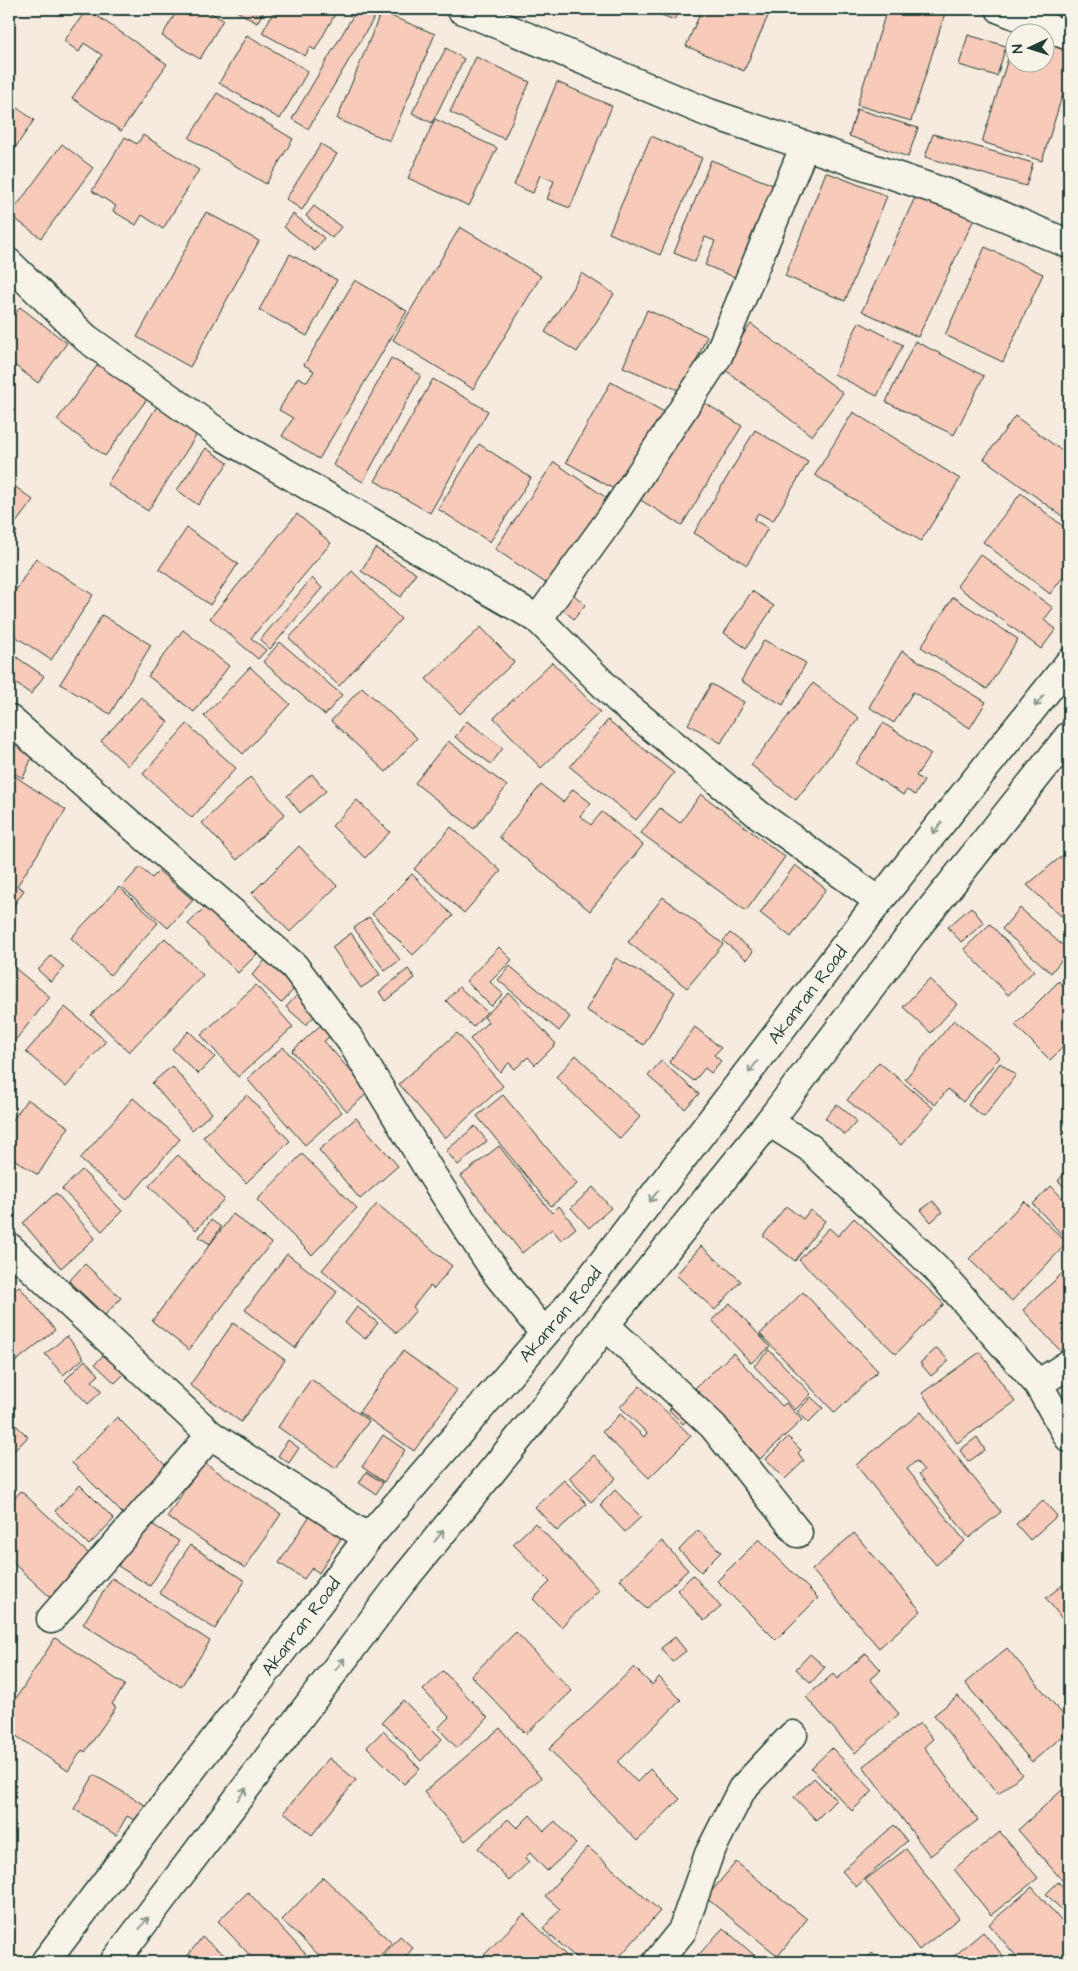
<svg xmlns="http://www.w3.org/2000/svg" width="1078" height="1971" font-family="'Architects Daughter',sans-serif">
<rect width="100%" height="100%" fill="#f7ebdf"/>
<filter id="ink" filterUnits="userSpaceOnUse"><feTurbulence type="fractalNoise" baseFrequency=".02" numOctaves="2"/><feDisplacementMap in="SourceGraphic" scale="10" xChannelSelector="R" yChannelSelector="G"/><feConvolveMatrix kernelMatrix="1 2 1 2 8 2 1 2 1" color-interpolation-filters="sRGB"/></filter>
<g filter="url(#ink)">
<path fill="#f7caba" stroke="#1f3d34" d="M87 9 167 64 121 131 72 98 102 55 84 43 79 52 64 41Z
M178 9H204L223 20 200 59 162 36Z
M233 9H265L257 23Z
M275 9H338L315 50 310 47 305 56 262 33Z
M357 9H370L377 13 308 129 292 119Z
M647 9H679L674 20Z
M702 9H736L744 14 747 9H771L744 71 686 46Z
M887 9 946 10 911 121 857 105Z
M381 12 435 34 390 141 337 119Z
M1016 33V62H1046V41L1069 48V74L1042 161 982 142Z
M247 35 308 71 280 119 219 83Z
M968 35 1006 46 997 76 959 65Z
M446 48 464 59 432 123 412 113Z
M476 57 530 82 504 139 450 112Z
M557 82 612 106 570 208 547 199 554 181 540 175 533 193 514 185Z
M217 93 293 139 266 184 189 138Z
M9 102 34 120 9 157Z
M857 109 918 128 908 157 849 136Z
M435 119 497 148 469 206 408 178Z
M933 134 1033 163 1026 186 925 157Z
M143 135 199 170 163 229 142 215 136 225 113 211 116 206 92 191 125 137 137 144Z
M651 136 702 158 660 255 609 233Z
M62 144 93 168 41 238 10 215Z
M321 144 337 154 302 210 286 199Z
M711 160 773 185 737 278 705 265 715 241 705 237 695 262 674 253Z
M826 172 887 196 845 301 785 276Z
M918 191 975 217 918 337 862 311Z
M314 206 341 227 332 238 306 216Z
M206 212 259 241 190 367 137 337Z
M293 214 324 238 315 251 284 227Z
M460 227 541 276 473 389 393 340Z
M985 247 1043 274 1003 362 945 335Z
M290 254 337 280 307 336 259 310Z
M582 273 614 294 577 352 545 332Z
M355 280 407 311 319 459 282 436 293 418 279 410 298 377 307 382 314 371 304 365Z
M20 307 67 343 38 383 9 361V323Z
M647 310 707 336 683 392 623 367Z
M859 322 903 345 877 396 834 374Z
M751 324 843 393 812 436 720 366Z
M915 341 984 376 954 435 886 402Z
M391 358 421 375 363 482 333 465Z
M102 359 150 395 105 456 57 420Z
M433 379 488 411 430 513 375 481Z
M611 382 666 413 621 493 566 462Z
M697 398 742 426 682 525 637 498Z
M158 405 199 431 148 511 107 484Z
M853 412 960 479 921 541 815 475Z
M1015 416 1069 456V521L984 459Z
M755 430 808 462 773 521 758 513 754 520 768 528 747 565 694 533Z
M479 444 531 478 490 542 438 509Z
M206 448 228 463 198 505 177 490Z
M554 462 611 501 553 588 495 549Z
M9 482 33 500 12 528 17 532 9 543Z
M1021 493 1069 531V582L1063 577 1050 594 983 542Z
M297 514 331 543 251 638 266 650 258 659 210 618Z
M187 528 238 564 210 605 159 569Z
M375 548 416 573 401 597 361 571Z
M980 554 1053 608 1044 620 1056 629 1041 649 957 586Z
M36 558 93 595 51 660 9 632V601Z
M352 571 401 619 339 686 289 638Z
M312 578 322 588 270 649 260 640Z
M570 591 585 605 574 619 558 606Z
M752 591 774 606 746 648 724 633Z
M953 597 1018 639 987 689 921 647Z
M102 615 151 645 110 714 60 684Z
M481 627 514 662 460 714 426 679Z
M183 630 229 666 194 712 148 676Z
M764 640 806 663 783 705 741 681Z
M280 642 342 695 325 715 263 662Z
M902 651 986 702 970 728 913 692 894 723 869 707Z
M9 652 44 676 31 694 9 679Z
M552 662 600 712 541 768 494 718Z
M250 667 290 704 243 754 204 716Z
M813 683 859 718 796 800 751 765Z
M711 684 744 702 721 743 688 724Z
M362 687 417 738 386 772 331 721Z
M141 697 168 722 128 766 101 741Z
M608 720 674 773 636 820 570 767Z
M467 721 503 748 491 764 455 737Z
M883 723 931 754 916 776 924 781 915 795 907 790 903 795 856 764Z
M187 724 236 768 192 818 143 774Z
M9 741 34 753 23 778 9 771Z
M448 741 507 786 474 829 415 783Z
M312 774 326 791 300 813 287 796Z
M13 775 66 810 17 886 24 890 9 913V782Z
M250 777 285 814 237 860 202 823Z
M541 785 563 802 573 789 591 803 580 816 591 825 602 812 643 845 590 911 499 837Z
M701 794 785 857 746 911 641 833 660 808 680 823Z
M357 800 390 832 365 858 332 826Z
M451 827 501 871 464 913 414 869Z
M299 846 337 886 290 932 252 893Z
M1069 850V906L1061 916 1027 885Z
M795 865 826 889 791 937 760 913Z
M140 867 152 878 159 871 193 900 168 928 122 887Z
M412 874 453 916 413 955 372 914Z
M119 887 158 923 110 975 71 938Z
M663 897 723 944 687 988 628 942Z
M210 902 260 951 238 973 188 924Z
M971 907 984 923 961 942 948 927Z
M1020 908 1069 951 1051 973 1002 929Z
M369 917 400 960 385 971 354 928Z
M990 924 1034 971 1008 995 964 949Z
M351 933 380 975 361 988 332 947Z
M730 933 753 951 747 960 723 941Z
M165 938 203 975 129 1052 91 1015Z
M499 947 512 960 490 982 503 994 491 1006 466 981Z
M51 956 64 967 51 982 38 970Z
M616 958 675 992 644 1045 586 1010Z
M265 960 295 988 281 1003 252 975Z
M10 964 50 997 9 1048V966Z
M510 966 570 1017 559 1031 498 980Z
M408 969 415 978 385 1001 379 992Z
M929 979 957 1004 931 1033 903 1007Z
M1059 981 1069 992V1041L1050 1060 1015 1025Z
M256 985 293 1027 238 1077 201 1035Z
M459 987 487 1012 473 1027 446 1001Z
M301 991 321 1009 306 1025 286 1007Z
M509 993 556 1044 535 1065 528 1057 515 1069 509 1063 500 1072 470 1039 488 1022 484 1017Z
M65 1007 106 1041 66 1087 26 1052Z
M954 1020 1000 1057 963 1102 948 1089 935 1105 905 1079Z
M323 1023 333 1034 324 1041 369 1092 347 1111 292 1051Z
M695 1027 721 1048 714 1055 721 1061 711 1073 705 1068 694 1081 669 1062Z
M189 1031 215 1057 198 1074 172 1049Z
M457 1033 503 1086 445 1138 399 1084Z
M283 1047 342 1112 305 1145 247 1079Z
M576 1055 640 1117 620 1139 556 1077Z
M661 1061 699 1094 685 1109 648 1076Z
M879 1062 933 1108 901 1145 847 1100Z
M1000 1063 1016 1075 984 1117 968 1105Z
M172 1066 212 1113 192 1130 152 1083Z
M247 1095 290 1141 246 1183 203 1137Z
M503 1095 577 1184 551 1206 477 1116Z
M133 1098 180 1139 127 1200 80 1159Z
M27 1099 69 1127 38 1175 9 1156V1126Z
M837 1104 857 1121 845 1135 825 1118Z
M356 1118 398 1166 360 1199 319 1150Z
M475 1126 487 1141 458 1165 446 1151Z
M499 1146 552 1213 559 1206 576 1228 561 1240 552 1229 522 1253 461 1176Z
M302 1154 357 1208 312 1255 257 1200Z
M178 1155 224 1199 196 1230 149 1186Z
M1069 1168V1191L1058 1181Z
M82 1170 122 1211 102 1231 62 1189Z
M1051 1186 1069 1205V1236L1066 1239 1033 1204Z
M593 1187 611 1208 589 1228 571 1208Z
M56 1193 95 1238 61 1268 23 1223Z
M933 1201 942 1212 931 1222 921 1210Z
M1024 1201 1067 1243 1012 1301 969 1259Z
M377 1204 452 1266 434 1289 430 1286 413 1307 416 1310 397 1333 322 1270Z
M786 1206 803 1219 810 1210 825 1221 795 1261 763 1236Z
M233 1214 271 1243 189 1350 152 1321Z
M854 1218 944 1304 896 1354 799 1260 829 1228 838 1236Z
M211 1220 221 1227 210 1244 199 1237Z
M701 1246 741 1281 715 1310 676 1275Z
M287 1254 337 1292 295 1348 245 1310Z
M85 1264 121 1298 105 1315 69 1281Z
M1069 1267V1354L1066 1357 1023 1310Z
M19 1286 55 1330 9 1367V1294Z
M803 1292 878 1371 835 1413 760 1334Z
M730 1303 770 1347 751 1363 712 1320Z
M357 1307 378 1323 365 1339 345 1323Z
M233 1323 285 1360 241 1422 190 1385Z
M67 1336 84 1358 63 1375 45 1354Z
M937 1348 949 1361 931 1376 920 1363Z
M769 1350 811 1394 795 1410 754 1366Z
M403 1351 457 1390 414 1451 359 1412Z
M106 1352 126 1372 115 1383 95 1364Z
M980 1352 1015 1402 957 1443 922 1393Z
M733 1353 782 1406 786 1403 802 1420 760 1459 695 1388Z
M85 1360 99 1375 92 1381 102 1391 88 1404 65 1380Z
M311 1379 369 1421 336 1468 278 1427Z
M640 1386 691 1436 649 1478 602 1432 620 1414 644 1437 647 1433 620 1407Z
M811 1397 823 1408 808 1423 797 1412Z
M679 1400 693 1415 683 1424 669 1410Z
M921 1412 1001 1512 969 1538 919 1474 924 1470 916 1461 907 1469 965 1541 936 1565 856 1465Z
M117 1417 168 1468 123 1514 72 1463Z
M9 1418 28 1437 9 1456Z
M383 1435 405 1450 384 1482 362 1467Z
M788 1437 801 1450 798 1453 804 1461 785 1479 766 1459Z
M977 1437 985 1450 968 1462 960 1450Z
M288 1440 299 1448 289 1463 278 1456Z
M594 1455 616 1478 591 1502 569 1478Z
M203 1462 281 1514 245 1568 167 1517Z
M366 1472 383 1483 376 1494 359 1483Z
M564 1480 587 1504 557 1531 535 1507Z
M80 1485 114 1519 89 1545 55 1511Z
M615 1490 641 1517 625 1532 600 1505Z
M21 1491 90 1555 51 1598 9 1559V1501L10 1503Z
M1043 1500 1057 1516 1030 1540 1016 1524Z
M311 1514 343 1535 319 1573 312 1568 304 1579 279 1563Z
M147 1521 179 1541 150 1586 118 1566Z
M535 1523 599 1590 561 1627 533 1599 550 1582 513 1544Z
M698 1530 721 1552 701 1572 679 1550Z
M854 1533 921 1611 879 1648 812 1570Z
M759 1539 818 1598 776 1640 717 1581Z
M662 1541 688 1570 646 1609 620 1579Z
M190 1545 245 1581 215 1629 159 1593Z
M693 1575 721 1607 704 1621 677 1590Z
M112 1578 210 1641 181 1687 83 1624Z
M1069 1580V1628L1046 1598Z
M516 1632 572 1691 526 1734 471 1676Z
M675 1637 686 1651 672 1662 661 1648Z
M55 1638 125 1685 112 1704 116 1707 85 1752 82 1750 68 1771 9 1731V1709Z
M1007 1648 1069 1722V1731L1032 1762 965 1683Z
M866 1653 881 1670 870 1679 899 1714 855 1753 806 1697 833 1674 837 1679Z
M810 1654 825 1667 811 1683 796 1669Z
M634 1667 652 1685 659 1677 681 1700 618 1762 637 1782 650 1769 680 1799 637 1841 549 1749Z
M443 1671 488 1718 457 1748 438 1728 449 1717 423 1690Z
M958 1696 1022 1774 998 1794 934 1715Z
M403 1700 442 1739 421 1761 382 1722Z
M920 1723 933 1739 924 1747 978 1820 930 1856 863 1766Z
M500 1728 541 1778 465 1841 424 1792Z
M383 1731 420 1769 404 1784 367 1747Z
M832 1748 873 1791 852 1811 811 1768Z
M329 1758 356 1780 312 1835 284 1812Z
M94 1775 145 1805 136 1821 127 1816 116 1835 74 1809Z
M814 1778 836 1800 816 1820 794 1797Z
M1062 1790 1069 1797V1888L1018 1830Z
M530 1815 544 1831 555 1821 576 1844 547 1871 530 1853 525 1858 529 1862 509 1881 478 1848 508 1819 517 1828Z
M894 1825 907 1841 856 1887 842 1871Z
M1000 1832 1038 1878 991 1915 954 1869Z
M588 1847 660 1911 615 1962H581L543 1929 560 1909 545 1896Z
M906 1849 959 1918 919 1950 865 1880Z
M736 1862 807 1919 778 1956 706 1898Z
M323 1877 392 1943 374 1962H326L282 1920Z
M1058 1882 1069 1893V1902L1061 1909 1046 1894Z
M1032 1887 1069 1930V1952L1057 1962H1021L989 1924Z
M248 1892 313 1962H256L218 1921Z
M524 1914 573 1962H487L482 1957Z
M723 1928 762 1962H692Z
M983 1932 1008 1962H947Z
M400 1936 413 1948 401 1962H392L384 1954Z
M202 1937 233 1962H183Z
M872 1953 882 1962H864Z"/>
<g fill="none" stroke-linecap="round" stroke-linejoin="round">
<defs>
<path id="minor" d="M461 9 709 113 958 197 1069 244
M1000 9 1069 36
M9 263 86 338 224 437 538 619 618 699 758 814 879 901
M538 619 611 518 718 356 805 145
M9 719 294 966 351 1041 432 1175 497 1274 544 1333
M769 1122 810 1148 935 1267 1038 1384 1069 1438
M9 1247 211 1435 368 1538
M605 1325 713 1426 798 1533
M1038 1384 1069 1364
M51 1619 211 1435
M657 1962 682 1931 709 1854 742 1789 793 1735"/>
<g id="secondary">
<path id="s1" d="M45 1962 368 1538 577 1296 879 901 1069 663"/>
<path d="M114 1962 401 1583 571 1374 605 1325 769 1122 913 932 1069 736"/>
</g>
</defs>
<use href="#minor" stroke="#1f3d34" stroke-width="31"/>
<use href="#secondary" stroke="#1f3d34" stroke-width="31"/>
<use href="#minor" stroke="#f7f3e8" stroke-width="28"/>
<use href="#secondary" stroke="#f7f3e8" stroke-width="28"/>
</g>
<defs><path id="oneway-shaft" d="M-6 0H5M1.5-3L5.5 0L1.5 3" fill="none" stroke-width="1.6" stroke-linecap="round" stroke-linejoin="round" transform="scale(1.25)"/></defs>
<g stroke="#8b988e">
<use href="#oneway-shaft" transform="translate(1039 701) rotate(129)"/>
<use href="#oneway-shaft" transform="translate(937 828) rotate(129)"/>
<use href="#oneway-shaft" transform="translate(753 1067) rotate(127)"/>
<use href="#oneway-shaft" transform="translate(654 1196) rotate(128)"/>
<use href="#oneway-shaft" transform="translate(439 1536) rotate(-51)"/>
<use href="#oneway-shaft" transform="translate(340 1664) rotate(-53)"/>
<use href="#oneway-shaft" transform="translate(242 1794) rotate(-53)"/>
<use href="#oneway-shaft" transform="translate(144 1923) rotate(-53)"/>
</g>
</g>
<g text-anchor="middle" stroke-width="5" stroke-linejoin="round" paint-order="stroke">
<g font-size="18" fill="#1f3d34" stroke="#f7f3e8">
<text dy="6" stroke="none"><textPath href="#s1" startOffset="1232">Akanran Road</textPath></text>
<text dy="6" stroke="none"><textPath href="#s1" startOffset="828">Akanran Road</textPath></text>
<text dy="6" stroke="none"><textPath href="#s1" startOffset="422">Akanran Road</textPath></text>
</g>
</g>
<rect width="1078" height="1971" fill="none" stroke="#f7f3e8" stroke-width="30"/>
<rect x="15" y="15" width="1048" height="1941" fill="none" stroke="#1f3d34" stroke-width="2" filter="url(#ink)"/>
<g transform="translate(1030 48) rotate(266)"><circle r="24" fill="#f7f3e8" stroke="#a1aaa0"/>
<path d="M0-4L9 19L0 12L-9 19Z" fill="#1f3d34"/>
<text y="-8" font-size="14" font-weight="bold" text-anchor="middle" fill="#1f3d34">N</text>
</g>
</svg>
